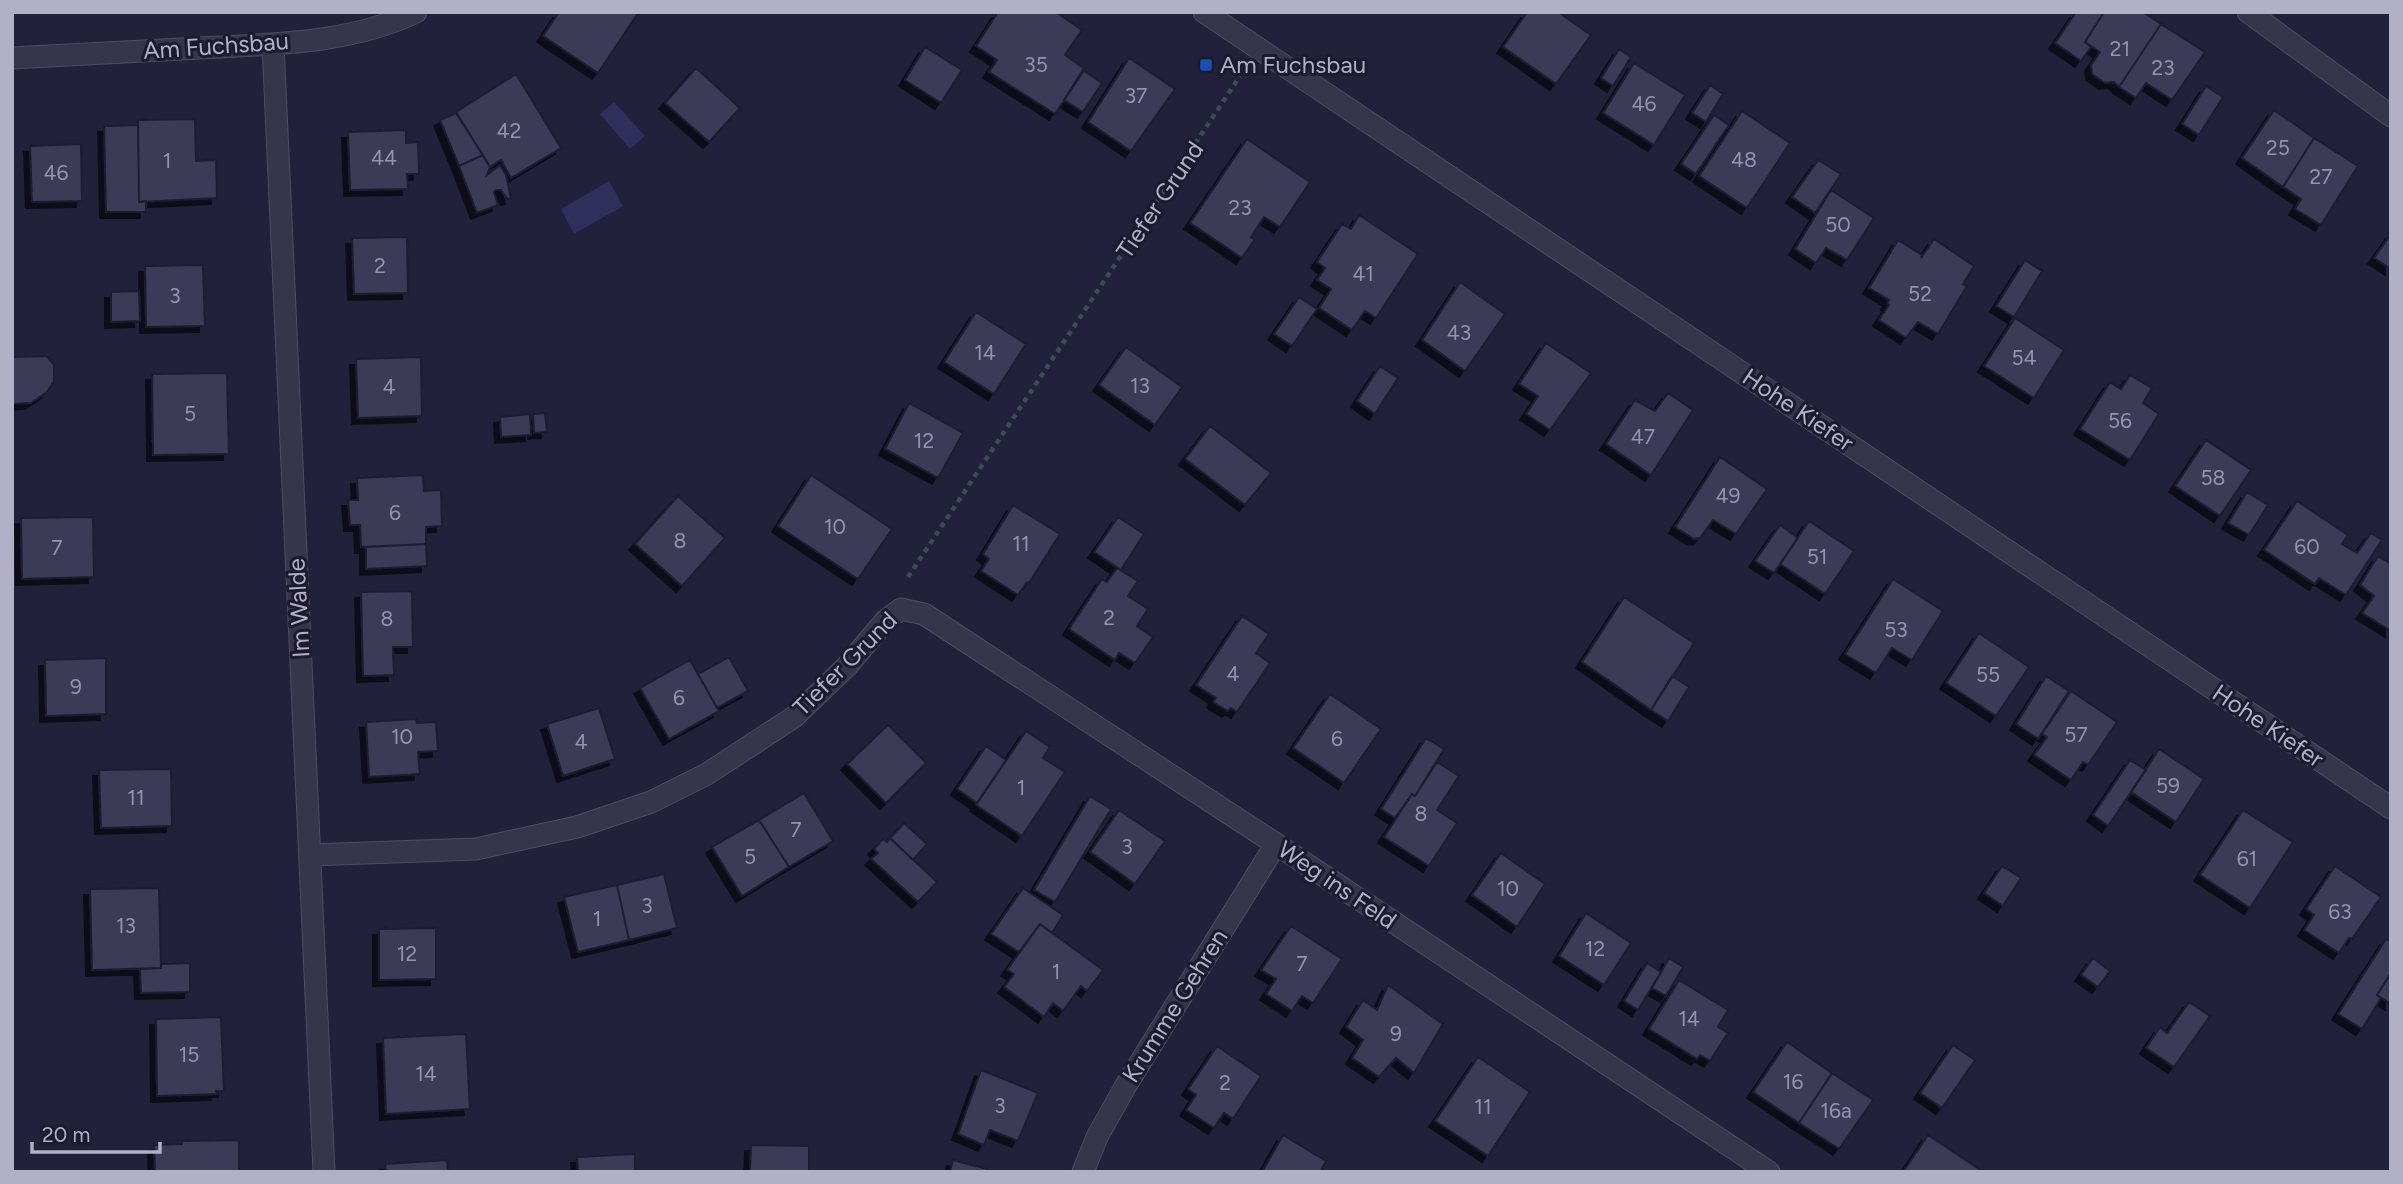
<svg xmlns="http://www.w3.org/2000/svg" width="2403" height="1184" font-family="Figtree,sans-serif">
<defs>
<filter id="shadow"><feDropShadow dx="-6" dy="6" stdDeviation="0" flood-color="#0009"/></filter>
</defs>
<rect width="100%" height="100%" fill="#21213b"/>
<path fill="#302f5c" d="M614 102 645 136 630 149 600 114Z
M609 181 623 206 574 234 561 209Z"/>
<path fill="#3b3b59" stroke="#1d1c32" stroke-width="2" filter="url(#shadow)" d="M559 12H637L638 13 598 73 543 36Z
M998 12H1056L1082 30 1065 55 1085 69 1055 114 989 72 997 60 976 46Z
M1527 12H1558L1591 35 1556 84 1503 47Z
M2076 12H2104L2085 42 2091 47 2081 61 2055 43Z
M2104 12H2143L2161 24 2119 87 2114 82 2105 83 2092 74 2091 65 2100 52 2085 42Z
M2161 24 2205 52 2172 100 2146 83 2136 98 2119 87Z
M925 47 962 70 941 103 905 80Z
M1619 49 1631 57 1613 86 1601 78Z
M1129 58 1175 89 1131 151 1088 122Z
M1634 63 1685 95 1654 145 1603 113Z
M696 68 740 108 709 142 665 103Z
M1083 70 1102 83 1083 112 1064 100Z
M516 74 561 148 511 178 501 160 490 167 456 112Z
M1710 85 1723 94 1706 122 1692 113Z
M2206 86 2223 97 2199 135 2182 124Z
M2274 110 2314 138 2283 187 2242 158Z
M1742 111 1790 143 1747 208 1699 176Z
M456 113 483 155 459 166 440 120Z
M1714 115 1729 125 1696 174 1681 164Z
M195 119 196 161 216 160 217 198 139 202 138 120Z
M138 125 139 202 146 201V212H106L104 126Z
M406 130V143L418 142 419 174H407L408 189 350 190 348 132Z
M2314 138 2358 166 2321 225 2295 209 2301 199 2283 187Z
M1247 139 1310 182 1280 227 1264 217 1251 237 1255 239 1242 258 1190 223Z
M81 144 82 201 32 202 30 146Z
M483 155 490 167 487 175 500 165 506 175 511 198 507 199 501 190H496L494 192 498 205 477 213 459 166Z
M1818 160 1841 174 1815 213 1792 197Z
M1831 190 1874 218 1847 260 1826 248 1816 263 1795 249Z
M1359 215 1418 254 1376 318 1365 311 1352 330 1319 308 1331 289 1317 280 1325 268 1317 262 1342 224 1351 229Z
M2391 234V269L2374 258Z
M407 237 408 293 354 294 352 238Z
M1934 239 1974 266 1963 284 1967 286 1938 334 1918 322 1906 338 1879 320 1889 305 1887 304 1889 300 1869 288 1898 240 1922 255 1921 258Z
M2025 260 2042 271 2014 317 1996 306Z
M203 265 205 326 146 327 145 266Z
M1460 282 1505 314 1465 371 1422 340Z
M139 291 140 321 111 322V292Z
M1299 297 1317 309 1292 346 1274 334Z
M976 312 1026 344 994 394 944 362Z
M2015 318 2064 350 2034 398 1984 366Z
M1546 343 1591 373 1550 430 1526 414 1538 396 1519 384Z
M1126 347 1182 387 1155 425 1099 385Z
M47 356 54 365V381L47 392 31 403 12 404V357Z
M421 357 422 416 358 418 356 359Z
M1380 366 1398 378 1375 414 1357 401Z
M227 373 229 454 153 455 152 374Z
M2130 375 2152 388 2143 403 2159 414 2130 460 2080 429 2110 382 2121 389Z
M1668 393 1693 410 1651 475 1606 444 1635 400 1655 411Z
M909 403 963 433 938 478 885 449Z
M545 413 547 432 534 433 533 414Z
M530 414 531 435 501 437 500 417Z
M1210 426 1271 473 1245 505 1185 459Z
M2206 440 2251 470 2220 516 2175 486Z
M1720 457 1767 489 1736 534 1713 520 1700 538 1694 539 1675 527Z
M423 475 424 491 441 490 442 526 426 527V544L361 547 360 525H350L348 500H358L357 478Z
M811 475 892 529 858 579 778 526Z
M2247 492 2268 505 2249 535 2228 523Z
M678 496 725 538 682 586 635 544Z
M2297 501 2348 535 2342 544 2357 553 2371 533 2382 540 2346 595 2319 578 2315 584 2264 550Z
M1013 505 1060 534 1029 583 1027 582 1018 595 981 571 989 559 983 554Z
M93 517 94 577 22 579 21 518Z
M1118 517 1144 534 1121 570 1094 552Z
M1809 521 1854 551 1825 594 1780 564Z
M1780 525 1798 538 1774 573 1755 561Z
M426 544 427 566 366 569V547Z
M2378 556 2391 564V631L2362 613 2374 596 2360 585Z
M1117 568 1138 581 1128 596 1148 609 1137 626 1153 637 1135 663 1119 653 1115 660 1069 629 1102 579 1107 582Z
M1893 579 1943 611 1912 660 1892 648 1876 673 1845 654Z
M412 591 413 647H393L394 675 363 676 361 592Z
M1624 597 1694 643 1651 710 1582 662Z
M1242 616 1269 634 1256 653 1270 663 1237 712 1231 708 1228 711 1213 702 1216 698 1196 685Z
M1979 633 2029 667 1996 716 1946 683Z
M729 657 748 691 717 708 698 674Z
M106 658V714L46 716 45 660Z
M690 660 719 711 669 739 640 688Z
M1672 676 1689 687 1668 721 1651 710Z
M2046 676 2069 691 2038 739 2016 724Z
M2071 691 2117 722 2088 765 2083 762 2071 780 2034 755 2047 737 2042 734Z
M1330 694 1381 729 1344 783 1293 748Z
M599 708 615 759 563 776 547 724Z
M416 719 417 723 436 722 438 751 418 752 420 774 369 777 366 722Z
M888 725 926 763 886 803 847 764Z
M1026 731 1050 747 1043 758 1065 772 1022 836 976 805Z
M1426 738 1444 749 1415 796 1412 794 1395 818 1381 809Z
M986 746 1006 760 977 803 957 789Z
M2159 749 2204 779 2176 822 2131 792Z
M2130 760 2146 770 2108 826 2093 815Z
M1437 762 1459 776 1437 810 1457 823 1429 866 1384 837 1412 794 1415 796Z
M171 769 172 826 101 828 99 770Z
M804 793 833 841 789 867 759 820Z
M1090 796 1111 809 1055 902 1034 890Z
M1119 810 1165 841 1135 884 1090 852Z
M2243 810 2293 842 2250 908 2200 875Z
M759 820 789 867 742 896 712 847Z
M904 823 927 844 913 860 890 838Z
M890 838 937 882 918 902 871 859 878 853 874 849 883 839 887 842Z
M1501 853 1545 884 1517 927 1472 895Z
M2002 866 2021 878 2003 906 1984 893Z
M2335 866 2381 897 2352 939 2349 938 2339 953 2304 930 2314 915 2306 909Z
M664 874 677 928 629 940 617 885Z
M617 885 629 940 578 952 564 897Z
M159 888 161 968 92 970 90 889Z
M1023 888 1063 915 1052 933 1040 924 1019 952 991 934Z
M1586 913 1631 943 1604 985 1559 956Z
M1040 924 1103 970 1087 991 1081 986 1063 1011 1053 1003 1044 1017 1004 987 1014 974 1007 970Z
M1291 926 1342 959 1313 1003 1302 996 1292 1011 1266 994 1276 979 1261 970Z
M436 928V979L379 980V929Z
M2386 939 2391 942V973L2377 995 2381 998 2362 1029 2338 1014Z
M1669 958 1683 967 1666 996 1652 988Z
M2093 958 2110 971 2098 987 2081 975Z
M190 963V992L141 993 140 969 161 968V964Z
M1647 963 1661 972 1638 1010 1624 1001Z
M2391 973V1004L2377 995Z
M1679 980 1728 1010 1718 1027 1728 1033 1710 1061 1700 1055 1697 1059 1649 1029Z
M1388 985 1443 1024 1414 1073 1396 1058 1379 1077 1352 1058 1363 1040 1346 1027 1363 1000 1377 1010Z
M2189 1002 2210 1016 2174 1067 2146 1048 2160 1027 2167 1033Z
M221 1017 224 1091H216L217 1094 157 1096 156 1019Z
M466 1034 470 1109 386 1114 383 1038Z
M1787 1042 1832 1073 1799 1123 1753 1092Z
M1953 1045 1975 1060 1942 1108 1920 1093Z
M1217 1046 1261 1076 1233 1119 1224 1113 1214 1128 1186 1110 1196 1095 1188 1089Z
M1478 1057 1530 1092 1488 1156 1435 1121Z
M981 1070 1038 1093 1018 1141 990 1130 984 1145 958 1134Z
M1832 1073 1873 1100 1839 1149 1799 1123Z
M1283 1135 1326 1161 1320 1172H1262Z
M1928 1135 1982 1171V1172H1903Z
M239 1140V1172H155L154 1145 182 1144V1141Z
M751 1145 809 1146V1172H750Z
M635 1154V1172H578L577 1157Z
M447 1160 448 1172H386L385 1164Z
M953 1160 987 1169V1172H950Z"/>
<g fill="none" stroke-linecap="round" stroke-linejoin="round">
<defs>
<path id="minor" d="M2248 12 2391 116
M273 44 324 1172
M12 58C75 55 138 51 200 48 272 44 350 44 416 12
M310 855 476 849 577 827 651 802 707 774 794 717 847 666 886 620 901 609 924 614 1276 844 1769 1172
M1083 1172 1097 1137 1125 1087 1276 844"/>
<path id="tertiary" d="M1204 12 2391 808"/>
</defs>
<use href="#minor" stroke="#4e4d63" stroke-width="23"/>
<use href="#tertiary" stroke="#4e4d63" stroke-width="23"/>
<path stroke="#3e4a56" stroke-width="4.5" stroke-dasharray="5 5" stroke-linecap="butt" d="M908 577 1240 76"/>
<use href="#minor" stroke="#35354b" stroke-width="21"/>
<use href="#tertiary" stroke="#35354b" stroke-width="21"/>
</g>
<rect fill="#1a4fb4" stroke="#1b1a30" stroke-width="2.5" x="1199" y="58" width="14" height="14" rx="3.5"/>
<g text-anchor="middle" stroke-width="6" stroke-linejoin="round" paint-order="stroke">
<g font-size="21" fill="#9493ac">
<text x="2120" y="56">21</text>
<text x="1036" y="72">35</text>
<text x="2163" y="75">23</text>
<text x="1136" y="103">37</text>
<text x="1644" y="111">46</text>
<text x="509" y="138">42</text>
<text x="2278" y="155">25</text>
<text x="384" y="165">44</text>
<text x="1744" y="167">48</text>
<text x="167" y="168">1</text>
<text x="56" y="180">46</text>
<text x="2321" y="184">27</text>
<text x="1240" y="215">23</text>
<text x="1838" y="232">50</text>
<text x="380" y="273">2</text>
<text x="1363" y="281">41</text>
<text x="1920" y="301">52</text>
<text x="175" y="303">3</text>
<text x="1459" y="340">43</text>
<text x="985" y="360">14</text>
<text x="2024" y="365">54</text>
<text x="1140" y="393">13</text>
<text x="389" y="394">4</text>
<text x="190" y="421">5</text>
<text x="2120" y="428">56</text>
<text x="1643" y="444">47</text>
<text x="924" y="448">12</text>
<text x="2213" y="485">58</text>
<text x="1728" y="503">49</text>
<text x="395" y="520">6</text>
<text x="835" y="534">10</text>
<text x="680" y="548">8</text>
<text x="1021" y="551">11</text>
<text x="2307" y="554">60</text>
<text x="57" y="555">7</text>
<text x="1817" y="564">51</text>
<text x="1109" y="625">2</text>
<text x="387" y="626">8</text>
<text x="1896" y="637">53</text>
<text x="1233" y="681">4</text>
<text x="1988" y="682">55</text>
<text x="76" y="694">9</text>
<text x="679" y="705">6</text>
<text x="2076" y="742">57</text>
<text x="402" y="744">10</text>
<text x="1337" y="746">6</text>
<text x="581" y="749">4</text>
<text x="2168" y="793">59</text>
<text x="1021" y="795">1</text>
<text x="136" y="805">11</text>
<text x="1421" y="821">8</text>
<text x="796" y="837">7</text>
<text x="1127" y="854">3</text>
<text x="750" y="864">5</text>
<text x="2247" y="866">61</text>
<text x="1508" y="896">10</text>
<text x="647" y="913">3</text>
<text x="2340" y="919">63</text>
<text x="597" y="926">1</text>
<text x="126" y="933">13</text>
<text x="1595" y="956">12</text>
<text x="407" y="961">12</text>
<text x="1302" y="971">7</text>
<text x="1056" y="979">1</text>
<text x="1689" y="1026">14</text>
<text x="1396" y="1041">9</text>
<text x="189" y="1062">15</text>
<text x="426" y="1081">14</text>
<text x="1793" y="1089">16</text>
<text x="1225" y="1090">2</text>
<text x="1000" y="1113">3</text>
<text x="1483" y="1114">11</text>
<text x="1836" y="1118">16a</text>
</g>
<g font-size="24" fill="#b1b0c7" stroke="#1b1a30">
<text transform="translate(216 46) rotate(-4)" y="8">Am Fuchsbau</text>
<text transform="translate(1160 200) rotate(-56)" y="8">Tiefer Grund</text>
<text transform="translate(1798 410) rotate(34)" y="8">Hohe Kiefer</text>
<text transform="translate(299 608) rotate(-93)" y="8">Im Walde</text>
<text transform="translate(845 664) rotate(-45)" y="8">Tiefer Grund</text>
<text transform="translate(2268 726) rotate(34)" y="8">Hohe Kiefer</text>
<text transform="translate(1337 885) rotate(34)" y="8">Weg ins Feld</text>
<text transform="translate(1175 1006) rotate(-58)" y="8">Krumme Gehren</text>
</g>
<g font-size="24" fill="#b1b0c7" stroke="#1b1a30" text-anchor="start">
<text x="1220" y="73">Am Fuchsbau</text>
</g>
</g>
<rect width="2403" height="1184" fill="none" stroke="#b1b0c7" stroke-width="28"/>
<path d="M32 1142v10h128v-10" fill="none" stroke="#b1b0c7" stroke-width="3.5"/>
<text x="42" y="1142" font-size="21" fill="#b1b0c7" stroke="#1b1a30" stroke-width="5" paint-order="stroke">20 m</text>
</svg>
